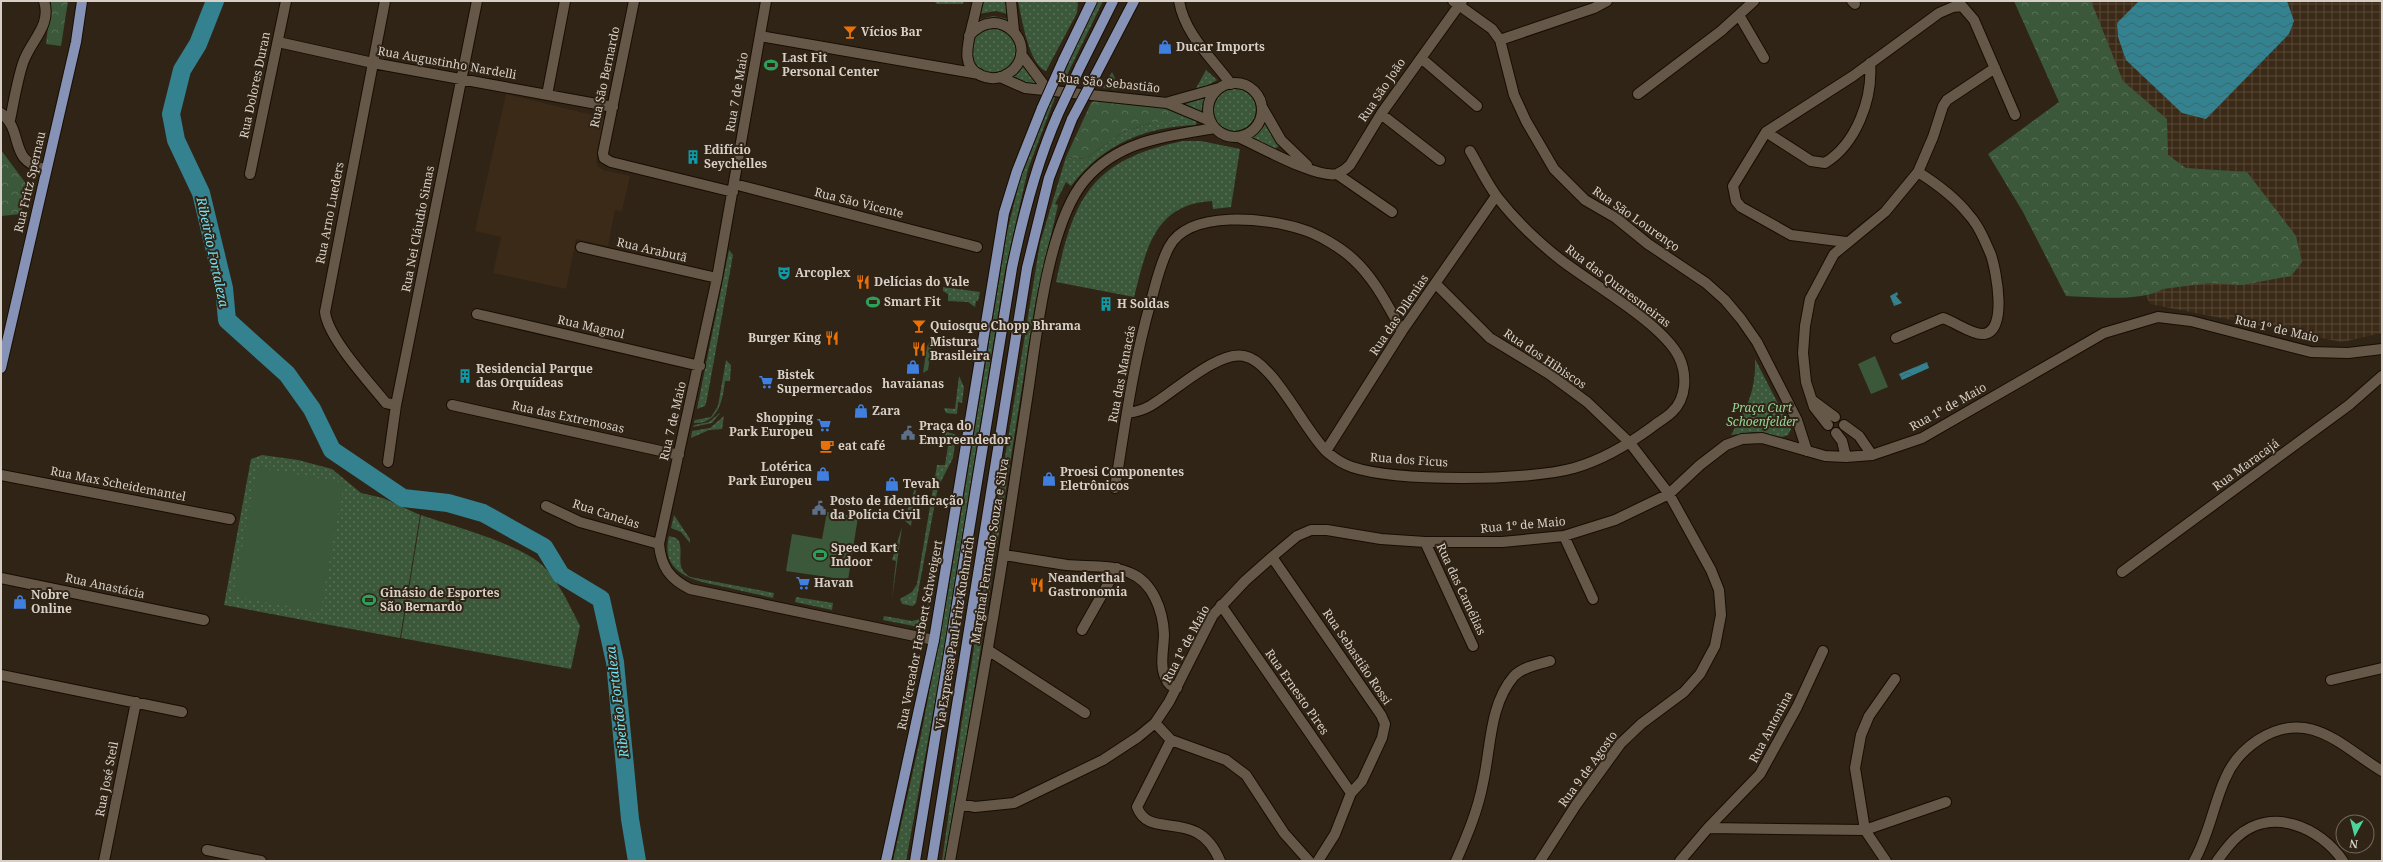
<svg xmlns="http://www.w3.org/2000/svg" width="2383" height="862" font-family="'Noto Serif',serif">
<defs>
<pattern id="industrial-grid" width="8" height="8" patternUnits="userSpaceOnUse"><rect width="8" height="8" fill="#3b2a17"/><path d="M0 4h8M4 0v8" fill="none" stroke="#574837"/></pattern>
<pattern id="grass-dots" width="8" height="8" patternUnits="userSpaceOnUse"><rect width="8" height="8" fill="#3c583b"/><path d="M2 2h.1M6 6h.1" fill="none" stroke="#576f56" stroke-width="1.8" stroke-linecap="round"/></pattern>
<pattern id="forest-crowns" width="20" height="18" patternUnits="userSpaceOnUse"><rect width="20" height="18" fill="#3c583b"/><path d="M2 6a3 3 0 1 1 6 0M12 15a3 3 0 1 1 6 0" fill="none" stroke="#576f56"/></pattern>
<pattern id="water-waves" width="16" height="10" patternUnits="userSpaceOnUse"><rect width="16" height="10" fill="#34828f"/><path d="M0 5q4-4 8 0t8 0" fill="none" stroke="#396a72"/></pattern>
</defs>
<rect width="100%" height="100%" fill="#302416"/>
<path fill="#3b2a17" d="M506 94 605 118 596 161 598 166 603 170 630 176 622 211 615 210 608 246 576 239 566 289 493 273 501 237 475 231Z"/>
<path fill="url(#industrial-grid)" d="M2014 1H2382V333L2342 342 2150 304Z"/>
<path fill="url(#grass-dots)" d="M934 1H964L963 4H937Z
M981 1H1005L1008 14 996 11 978 14Z
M1018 1H1078L1077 13 1046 71C1029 65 1022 19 1018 1Z
M1098 1H1103L1066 77 1062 75Z
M993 16 1009 19 1010 24 976 25 977 20Z
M971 50a23 23 0 1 1 46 0a23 23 0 1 1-46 0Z
M1023 66 1038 84H1028L1008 77Z
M1206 70 1217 80 1193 94Z
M1112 72 1120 90 1103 88Z
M1212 109a22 22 0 1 1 44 0a22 22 0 1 1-44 0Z
M1053 94 1056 95 1028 169 1005 271 939 680 906 861H893L921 735 949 587 1007 232 1023 167Z
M1208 97 1206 114 1185 104Z
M1182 110 1197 120 1196 125C1145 127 1103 144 1071 186L1066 182 1055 204 1058 205 1035 305 947 861H942L961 727 1040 243 1066 157 1085 159 1123 132 1154 122H1176Z
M1266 120 1280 145 1275 149 1251 138 1261 129Z
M1183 141H1201L1240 149 1231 207 1213 209 1212 201C1154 204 1146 250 1134 297L1056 282C1074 196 1092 160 1183 141Z
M729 250 733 255 707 399 705 406 697 409Z
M943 287 980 292 978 301H976L975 307 968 302 948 301V294L943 291Z
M1755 359 1791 429 1788 435 1782 437 1754 432 1731 435C1747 408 1756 391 1755 359Z
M726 360 731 365 730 381H725C723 398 719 425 694 423L695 420 711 417 718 406Z
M959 376 964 387 962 403 958 402 957 414 946 413 944 408 955 409Z
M721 412 712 423 693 427 694 425 709 422Z
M724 416 722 429 709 430 691 438 692 431 710 428Z
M945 431 956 435 953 458 938 487 916 603 913 606 902 604 900 599 912 592 917 584 937 465H945L949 440 941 436Z
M262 455 298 460 332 469 361 493 383 498 420 515 400 638 224 605 251 459Z
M421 515C452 526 521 544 543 566 559 582 570 606 580 626L571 669 401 638Z
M674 515 690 539V543L681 532 671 528Z
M902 527 892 599 896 561 892 560Z
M669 536 676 538 679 541C684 556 674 567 690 577L774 593 773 598C757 594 741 591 725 587 697 581 659 575 669 536Z
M929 596 927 617 922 624 914 626 883 620 884 616 912 621 920 619 926 613Z
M796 597 833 603 832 610 795 602Z"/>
<path fill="url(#forest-crowns)" d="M51 1H68L61 46 46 44Z
M2014 1H2091L2123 81 2167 119 2168 155 2186 168 2247 172 2296 236 2302 262 2291 276 2242 285 2209 283 2163 289C2144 302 2090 297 2066 296L2023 212 1988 154 2059 102Z
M1096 99 1182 110 1179 120 1176 122H1154L1123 132 1085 159 1066 157 1091 103Z
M1 150 27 185 21 214 1 216Z"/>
<path fill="#3c583b" d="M933 337 928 370 923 373 927 346Z
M1875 356 1888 387 1871 394 1858 364Z
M257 467 344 483 320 612 233 596Z
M917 482 911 526 904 520Z
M827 512 858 517 848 580 786 571 792 534 822 539Z"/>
<path fill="url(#water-waves)" d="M2139 1H2287L2294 21 2289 34 2206 119 2182 113 2126 60 2118 37 2117 23Z
M1897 292 1898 295 1896 296 1902 303 1894 306 1890 296Z
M1927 362 1929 368 1902 380 1899 374Z"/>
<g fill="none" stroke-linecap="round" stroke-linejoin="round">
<path stroke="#34828f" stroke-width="18" d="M215 1 198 44 182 70 171 114 176 140 201 193 224 288 227 320 287 374 312 409 332 450 403 498 448 503 483 513 544 547 561 575 601 599 615 662 630 819 637 861"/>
<defs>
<path id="minor" d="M385 1 325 312C328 338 369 382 386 403L396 405
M634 1 603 153 604 158 611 162 733 192
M766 1 717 278 659 544C661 567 670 579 690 589L934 640
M1011 1 1014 31
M1179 1C1185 35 1212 58 1231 84
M1453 1 1492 29 1500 40 1514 95 1526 121 1554 169 1585 200 1616 218 1648 244 1706 283 1725 300 1741 319 1757 342 1797 420 1807 451
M1852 1 1855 4
M1739 15 1764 58
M760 36 979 74
M969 36C997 2 1040 43 1013 70 1007 75 999 79 991 78 957 74 968 42 973 22 975 15 976 8 978 1
M1500 40 1594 8 1607 1
M278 42 373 63 613 107
M1021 54 1047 89
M1421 58 1477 106
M1000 77 1025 88 1167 103 1210 121
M1208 110a27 27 0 1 1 54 0a27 27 0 1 1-54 0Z
M1638 94 1721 31 1754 1
M547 95 565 1
M1169 102 1219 88
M1262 107 1281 140 1307 165
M1 113C25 131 7 162 46 169
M1381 114 1440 160
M10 120C14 101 17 81 23 63 30 41 52 26 44 1
M1766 132 1811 161 1825 163C1856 144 1873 99 1870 63
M1238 137C1259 146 1317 179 1337 174 1342 172 1346 169 1350 165L1381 114 1462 1
M250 174 286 1
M1337 174 1392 212
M734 184 977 247
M1846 242 1791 235 1741 207 1736 201 1733 186 1766 132 1853 76 1939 13 1953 7 1962 6 1974 20 2015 115
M581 247 717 278
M1436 284 1490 338 1549 374 1587 402 1630 443 1669 494 1711 570 1719 590 1721 615 1715 646 1700 674 1684 692 1641 724 1621 743 1576 805 1540 861
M477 314 700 366
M1896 338 1943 318C1955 322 1971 334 1982 334 2009 334 1996 270 1991 255 1985 241 1979 226 1969 215 1955 197 1937 184 1918 172
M1812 400 1835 417
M452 405 679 455
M1127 413C1135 412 1143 410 1150 406 1173 393 1218 350 1244 356 1273 361 1304 430 1327 452 1334 458 1343 464 1352 467 1397 482 1528 481 1574 468 1602 460 1629 444 1652 427 1658 422 1666 418 1672 412 1687 398 1687 374 1679 357 1663 324 1592 284 1561 260 1538 242 1516 221 1498 198 1487 184 1479 166 1470 151
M1828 425 1814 407 1806 382 1803 353 1805 326 1810 299 1834 254 1885 212 1918 172 1933 137 1943 106 1947 100 1995 68
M1844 425 1859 436 1872 455
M1836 433 1842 441 1846 457
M1326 451 1402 331 1496 196
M388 462 396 405 477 1
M1 475 230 519
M1115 488C1125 425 1133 363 1151 301 1156 283 1160 264 1169 247 1189 209 1267 218 1301 229 1318 234 1340 247 1353 259 1375 279 1388 306 1402 331
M546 506 580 522 659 544
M1564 536 1593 599
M1425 542 1473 646
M1004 555C1025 558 1046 562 1067 565 1088 567 1111 564 1130 573 1153 582 1163 611 1164 634 1164 648 1159 666 1166 679 1168 685 1172 686 1177 688
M1272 557 1381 715 1385 724 1382 738 1362 781 1351 793 1335 834 1318 861
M2122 572 2349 405 2382 376
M1 578 204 620
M1221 605 1351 793
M1082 630 1117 568
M988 650 1085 713
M1 675 182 712
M2331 680 2382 668
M1155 723 1171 740 1226 760 1246 775 1284 833 1309 861
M1171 740 1137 807C1150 842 1197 805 1220 861
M960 804 975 807 1014 803 1103 760 1138 737 1155 723 1169 702 1213 615 1245 581 1272 557 1297 536 1311 530H1327L1381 539 1425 542H1502L1564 536 1615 520 1669 494 1700 465 1726 445 1742 439 1762 438 1825 456 1846 457 1872 455 1922 438 2104 333 2158 317 2191 321 2311 352 2348 353 2382 349
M1708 828 1865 830 1946 802
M207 850 261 861
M104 861 136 702
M950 861C968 760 987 659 1003 557 1012 500 1020 443 1029 386 1037 330 1049 222 1085 180 1119 140 1167 136 1215 128
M1456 861C1467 836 1478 810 1483 783 1491 748 1489 705 1514 676 1523 667 1539 664 1550 661
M1680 861 1708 828 1760 774 1797 707 1823 651
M1886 861 1865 830 1855 768 1861 735 1869 716 1895 679
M2194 861C2209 835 2213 806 2225 779 2232 762 2243 750 2258 740 2309 707 2341 746 2382 771
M2217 861C2223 853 2229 844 2237 837 2271 806 2320 827 2343 861"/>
<path id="major" d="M1063 61 1092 1
M1080 67 1113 1
M1096 74 1134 1
M1 368 76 42 82 1
M886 861 934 640 1004 213 1017 171 1042 108
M915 861 1012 268C1023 215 1036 164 1058 114
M932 861 1027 268 1049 178 1072 119"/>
</defs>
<use href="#minor" stroke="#180d02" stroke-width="12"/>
<use href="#major" stroke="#180d02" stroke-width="12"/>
<use href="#minor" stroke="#665849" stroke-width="10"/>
<use href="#major" stroke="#8693b6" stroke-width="10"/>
<defs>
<path id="major-bridge" d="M1042 108 1063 61
M1058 114 1080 67
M1072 119 1096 74"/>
</defs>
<use href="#major-bridge" stroke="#180d02" stroke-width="12" stroke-linecap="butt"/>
<use href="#major-bridge" stroke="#8693b6" stroke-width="10"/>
</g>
<defs>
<symbol id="bar-bare" viewBox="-9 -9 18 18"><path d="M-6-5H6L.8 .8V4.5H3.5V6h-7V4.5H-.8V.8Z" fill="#e8710a" stroke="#302416" stroke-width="2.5" paint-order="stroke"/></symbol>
<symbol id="shop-bare" viewBox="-9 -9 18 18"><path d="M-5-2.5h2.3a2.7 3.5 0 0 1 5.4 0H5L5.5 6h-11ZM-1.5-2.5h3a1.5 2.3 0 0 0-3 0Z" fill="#3f7fe0" stroke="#302416" stroke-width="2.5" paint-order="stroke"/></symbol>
<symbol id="stadium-bare" viewBox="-9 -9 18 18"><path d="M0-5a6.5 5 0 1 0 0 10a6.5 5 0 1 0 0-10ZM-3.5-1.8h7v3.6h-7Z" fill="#2e9e5b" stroke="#302416" stroke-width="2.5" paint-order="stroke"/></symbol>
<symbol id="building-bare" viewBox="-9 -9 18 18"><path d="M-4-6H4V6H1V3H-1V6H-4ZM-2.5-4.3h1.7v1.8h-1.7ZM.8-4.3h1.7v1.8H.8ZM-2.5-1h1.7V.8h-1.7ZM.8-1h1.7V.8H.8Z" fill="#0f9aa8" stroke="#302416" stroke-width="2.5" paint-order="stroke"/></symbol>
<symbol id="theatre-bare" viewBox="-9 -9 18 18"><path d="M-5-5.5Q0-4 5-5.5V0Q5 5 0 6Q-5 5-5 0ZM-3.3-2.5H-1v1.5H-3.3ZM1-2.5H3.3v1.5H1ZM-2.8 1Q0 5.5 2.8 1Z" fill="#0f9aa8" stroke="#302416" stroke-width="2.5" paint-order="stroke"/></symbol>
<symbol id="restaurant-bare" viewBox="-9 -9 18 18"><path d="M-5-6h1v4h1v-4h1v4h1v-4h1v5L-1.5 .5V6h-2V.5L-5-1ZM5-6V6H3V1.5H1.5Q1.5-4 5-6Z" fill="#e8710a" stroke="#302416" stroke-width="2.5" paint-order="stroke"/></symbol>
<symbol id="supermarket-bare" viewBox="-9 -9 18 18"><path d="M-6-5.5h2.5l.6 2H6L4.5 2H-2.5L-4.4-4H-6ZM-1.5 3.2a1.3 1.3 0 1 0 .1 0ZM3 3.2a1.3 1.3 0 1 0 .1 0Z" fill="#3f7fe0" stroke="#302416" stroke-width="2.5" paint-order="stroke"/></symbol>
<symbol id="civic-bare" viewBox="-9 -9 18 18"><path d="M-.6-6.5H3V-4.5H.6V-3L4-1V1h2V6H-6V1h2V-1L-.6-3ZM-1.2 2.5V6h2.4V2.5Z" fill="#5c6f8a" stroke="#302416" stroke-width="2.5" paint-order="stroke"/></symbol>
<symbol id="cafe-bare" viewBox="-9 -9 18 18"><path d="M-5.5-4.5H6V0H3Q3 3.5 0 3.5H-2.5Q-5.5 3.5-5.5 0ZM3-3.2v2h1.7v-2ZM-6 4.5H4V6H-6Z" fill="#e8710a" stroke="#302416" stroke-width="2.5" paint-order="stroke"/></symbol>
</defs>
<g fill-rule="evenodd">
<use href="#bar-bare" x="840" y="22" width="20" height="20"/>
<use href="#shop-bare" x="1155" y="37" width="20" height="20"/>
<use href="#stadium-bare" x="761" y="55" width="20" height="20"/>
<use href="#building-bare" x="683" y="147" width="20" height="20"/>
<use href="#theatre-bare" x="774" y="263" width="20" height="20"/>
<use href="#restaurant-bare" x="853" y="272" width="20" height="20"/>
<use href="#stadium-bare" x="863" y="292" width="20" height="20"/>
<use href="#building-bare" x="1096" y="294" width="20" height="20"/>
<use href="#bar-bare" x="909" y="316" width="20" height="20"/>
<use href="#restaurant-bare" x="822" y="328" width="20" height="20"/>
<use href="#restaurant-bare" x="909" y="339" width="20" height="20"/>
<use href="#shop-bare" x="903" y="357" width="20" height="20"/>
<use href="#building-bare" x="455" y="366" width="20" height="20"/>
<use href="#supermarket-bare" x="756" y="372" width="20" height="20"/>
<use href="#shop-bare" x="851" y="401" width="20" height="20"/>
<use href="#supermarket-bare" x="814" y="415" width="20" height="20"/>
<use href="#civic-bare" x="898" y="423" width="20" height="20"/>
<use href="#cafe-bare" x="817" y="436" width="20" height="20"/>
<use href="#shop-bare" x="813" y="464" width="20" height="20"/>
<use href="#shop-bare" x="1039" y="469" width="20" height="20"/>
<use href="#shop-bare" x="882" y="474" width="20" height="20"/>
<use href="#civic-bare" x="809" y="498" width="20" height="20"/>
<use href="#stadium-bare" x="810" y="545" width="20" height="20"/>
<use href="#supermarket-bare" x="793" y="573" width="20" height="20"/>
<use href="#restaurant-bare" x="1027" y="575" width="20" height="20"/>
<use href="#stadium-bare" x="359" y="590" width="20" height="20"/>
<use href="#shop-bare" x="10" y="592" width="20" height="20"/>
</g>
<g text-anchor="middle" stroke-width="4" stroke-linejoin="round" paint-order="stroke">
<g font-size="12" font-weight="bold" fill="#d8d0c7" stroke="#302416" text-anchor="start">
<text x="861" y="36">Vícios Bar</text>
<text x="1176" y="51">Ducar Imports</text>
<text x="782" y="62">Last Fit<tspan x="782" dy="14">Personal Center</tspan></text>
<text x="704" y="154">Edifício<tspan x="704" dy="14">Seychelles</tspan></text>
<text x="795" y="277">Arcoplex</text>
<text x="874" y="286">Delícias do Vale</text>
<text x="884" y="306">Smart Fit</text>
<text x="1117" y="308">H Soldas</text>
<text x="930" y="330">Quiosque Chopp Bhrama</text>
<text x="821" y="342" text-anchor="end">Burger King</text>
<text x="930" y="346">Mistura<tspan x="930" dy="14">Brasileira</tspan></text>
<text x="476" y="373">Residencial Parque<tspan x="476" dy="14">das Orquídeas</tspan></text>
<text x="777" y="379">Bistek<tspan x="777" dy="14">Supermercados</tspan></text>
<text x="913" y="388" text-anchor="middle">havaianas</text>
<text x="872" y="415">Zara</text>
<text x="813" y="422" text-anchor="end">Shopping<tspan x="813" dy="14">Park Europeu</tspan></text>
<text x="919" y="430">Praça do<tspan x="919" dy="14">Empreendedor</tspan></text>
<text x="838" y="450">eat café</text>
<text x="812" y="471" text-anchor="end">Lotérica<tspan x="812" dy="14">Park Europeu</tspan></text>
<text x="1060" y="476">Proesi Componentes<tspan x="1060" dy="14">Eletrônicos</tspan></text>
<text x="903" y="488">Tevah</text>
<text x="830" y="505">Posto de Identificação<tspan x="830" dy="14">da Polícia Civil</tspan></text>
<text x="831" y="552">Speed Kart<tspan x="831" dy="14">Indoor</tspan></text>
<text x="1048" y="582">Neanderthal<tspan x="1048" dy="14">Gastronomia</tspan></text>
<text x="814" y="587">Havan</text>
<text x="380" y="597">Ginásio de Esportes<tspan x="380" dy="14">São Bernardo</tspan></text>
<text x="31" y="599">Nobre<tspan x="31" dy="14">Online</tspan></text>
</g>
<g font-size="12" fill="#d8d0c7" stroke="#302416">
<text transform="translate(447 63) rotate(10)" y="4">Rua Augustinho Nardelli</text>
<text transform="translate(605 77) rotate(-78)" y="4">Rua São Bernardo</text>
<text transform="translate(1109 83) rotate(6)" y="4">Rua São Sebastião</text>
<text transform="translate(255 85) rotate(-78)" y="4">Rua Dolores Duran</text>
<text transform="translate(1382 90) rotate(-56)" y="4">Rua São João</text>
<text transform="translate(737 92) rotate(-80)" y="4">Rua 7 de Maio</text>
<text transform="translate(30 182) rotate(-77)" y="4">Rua Fritz Spernau</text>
<text transform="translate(859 203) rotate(14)" y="4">Rua São Vicente</text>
<text transform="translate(330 213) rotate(-79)" y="4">Rua Arno Lueders</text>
<text transform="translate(1636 219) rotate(35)" y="4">Rua São Lourenço</text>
<text transform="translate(418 229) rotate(-79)" y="4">Rua Nei Cláudio Simas</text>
<text transform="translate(652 250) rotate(13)" y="4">Rua Arabutã</text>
<text transform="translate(1618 286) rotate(37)" y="4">Rua das Quaresmeiras</text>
<text transform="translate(1399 315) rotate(-56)" y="4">Rua das Dilenias</text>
<text transform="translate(591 327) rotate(13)" y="4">Rua Magnol</text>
<text transform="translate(2277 329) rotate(13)" y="4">Rua 1º de Maio</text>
<text transform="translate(1545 359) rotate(34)" y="4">Rua dos Hibiscos</text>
<text transform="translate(1122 374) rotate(-79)" y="4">Rua das Manacás</text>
<text transform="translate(1948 407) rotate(-29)" y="4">Rua 1º de Maio</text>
<text transform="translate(568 417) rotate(12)" y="4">Rua das Extremosas</text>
<text transform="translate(673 421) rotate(-77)" y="4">Rua 7 de Maio</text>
<text transform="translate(1409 460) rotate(4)" y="4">Rua dos Ficus</text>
<text transform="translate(2246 465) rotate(-36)" y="4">Rua Maracajá</text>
<text transform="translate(118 484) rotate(11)" y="4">Rua Max Scheidemantel</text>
<text transform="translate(606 514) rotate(18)" y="4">Rua Canelas</text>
<text transform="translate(1523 525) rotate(-5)" y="4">Rua 1º de Maio</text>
<text transform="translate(990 551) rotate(-81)" y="4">Marginal Fernando Souza e Silva</text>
<text transform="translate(105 586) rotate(12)" y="4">Rua Anastácia</text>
<text transform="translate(1461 589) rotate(65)" y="4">Rua das Camélias</text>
<text transform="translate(955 633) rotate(-81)" y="4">Via Expressa Paul Fritz Kuehnrich</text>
<text transform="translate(920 635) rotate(-79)" y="4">Rua Vereador Herbert Schweigert</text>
<text transform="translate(1186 644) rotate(-62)" y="4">Rua 1º de Maio</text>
<text transform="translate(1357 657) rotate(56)" y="4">Rua Sebastião Rossi</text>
<text transform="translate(1297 692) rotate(55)" y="4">Rua Ernesto Pires</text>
<text transform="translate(1771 727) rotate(-62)" y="4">Rua Antonina</text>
<text transform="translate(1588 769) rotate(-54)" y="4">Rua 9 de Agosto</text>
<text transform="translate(107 779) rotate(-79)" y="4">Rua José Steil</text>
</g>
<g font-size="12" font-style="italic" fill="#97d596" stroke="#302416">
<text x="1762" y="412">Praça Curt<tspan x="1762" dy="14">Schoenfelder</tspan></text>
</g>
<g font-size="13" font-style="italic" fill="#70e3f6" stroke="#302416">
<text transform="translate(213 252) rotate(78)" y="5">Ribeirão Fortaleza</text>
<text transform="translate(617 702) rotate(-97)" y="5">Ribeirão Fortaleza</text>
</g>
</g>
<rect width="2383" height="862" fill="none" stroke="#d8d0c7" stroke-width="4"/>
<g transform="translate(2355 834) rotate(187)"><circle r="19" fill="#302416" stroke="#73695d"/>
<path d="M0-3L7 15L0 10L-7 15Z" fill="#4ed39a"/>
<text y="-6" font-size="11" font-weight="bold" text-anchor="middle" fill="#d8d0c7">N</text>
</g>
</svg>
